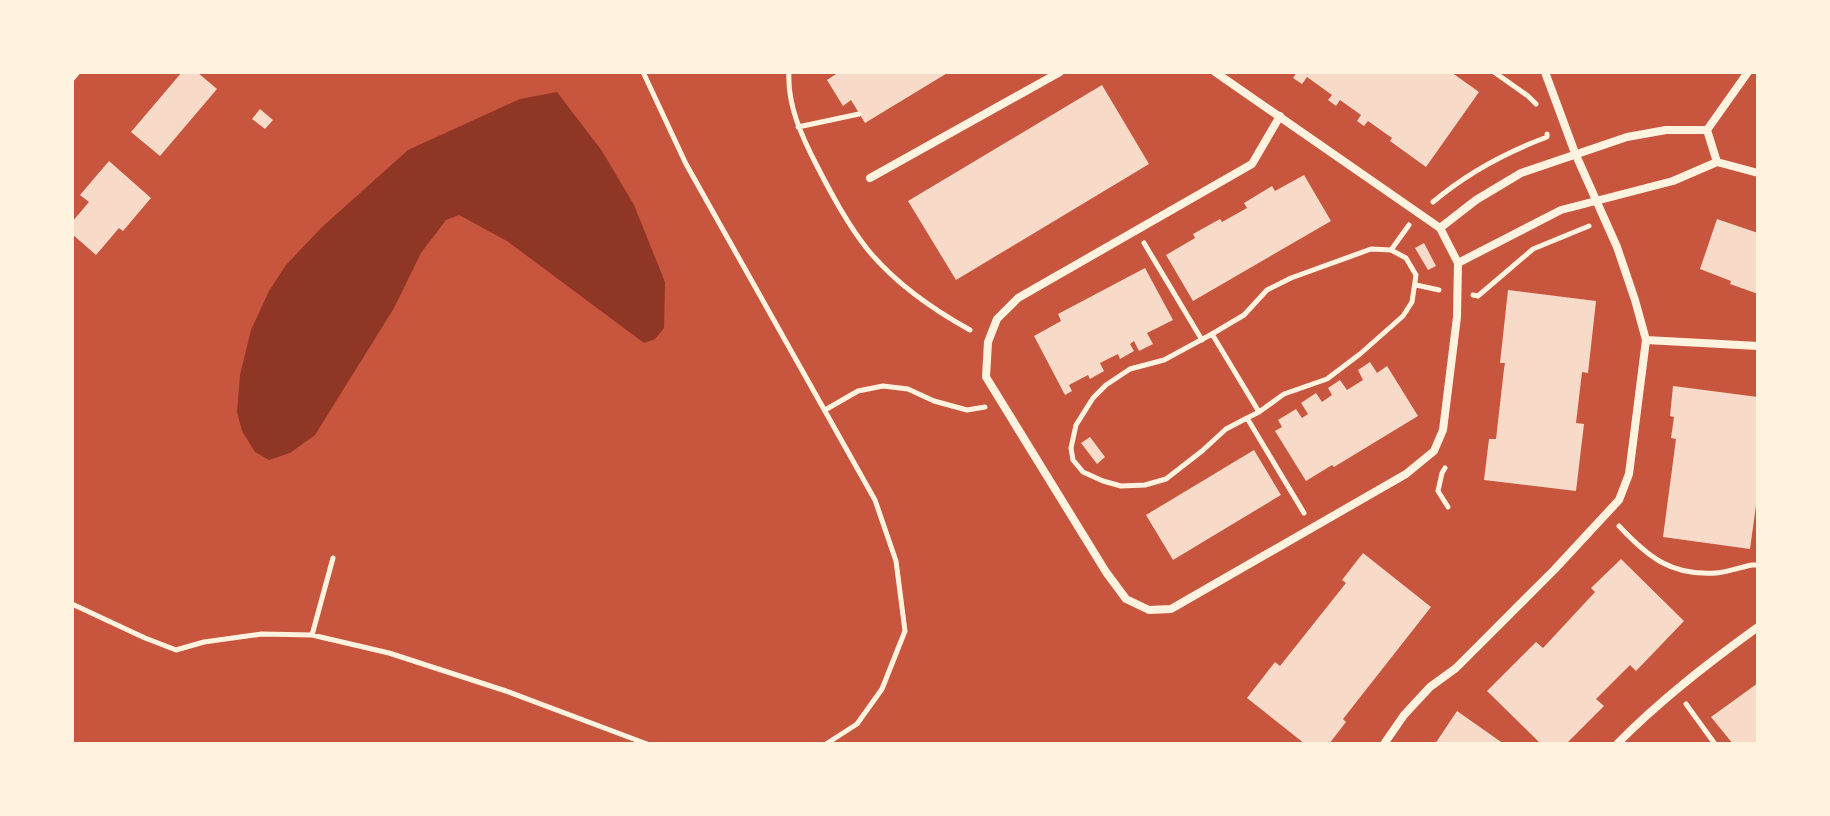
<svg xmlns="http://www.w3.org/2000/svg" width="1830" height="816" font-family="'PT Serif',serif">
<rect width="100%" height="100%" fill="#c8553d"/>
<path fill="#8f3625" d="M557 92 602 151 634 205 665 282 664 328 655 339 644 343 507 241 459 215 446 220 421 253 394 308 315 435 290 453 269 460 255 452 242 431 237 412 240 375 251 330 269 291 286 265 321 228 408 150 520 99Z"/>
<path fill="#f7dbc8" d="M182 72H197L217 89 160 156 131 132Z
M835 72H949L865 123 851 100 843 106 827 80 836 74Z
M1297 72H1451L1479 92 1426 167 1390 141 1392 138 1368 121 1364 126 1357 121 1361 115 1340 100 1336 106 1328 100 1332 95 1307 77 1302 84 1293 78Z
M1102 85 1149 164 956 280 908 201Z
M260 109 273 120 265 129 252 119Z
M109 161 151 198 123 231 119 228 96 255 72 234V222L89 202 80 195Z
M1304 175 1331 221 1193 301 1166 255 1195 238 1193 234 1220 219 1222 222 1247 208 1244 203 1272 186 1275 191Z
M1717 219 1758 233V294L1730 284 1731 281 1700 269Z
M1424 243 1436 266 1428 270 1415 248Z
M1145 268 1173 320 1147 333 1153 344 1139 351 1134 341 1130 344 1134 351 1120 359 1118 354 1100 363 1104 371 1090 379 1088 375 1069 385 1072 391 1065 395 1034 336 1061 321 1058 314Z
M1508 290 1596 301 1588 373 1582 372 1576 423 1584 424 1576 491 1484 480 1489 439H1496L1504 369 1505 363H1500Z
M1370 362 1377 373 1387 366 1418 416 1334 467 1332 465 1306 481 1275 431 1282 427 1278 420 1296 409 1302 418 1308 414 1301 403 1316 393 1322 402 1332 395 1328 388 1340 380 1347 390 1363 380 1358 370Z
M1673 386 1758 397V491L1750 549 1663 537 1676 439 1671 438 1674 417 1670 416Z
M1090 437 1105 457 1097 464 1081 443Z
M1254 450 1281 495 1173 560 1146 515Z
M1363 553 1431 607 1343 719 1346 722 1329 744H1305L1247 698 1275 662 1280 666 1346 583 1342 580Z
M1621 559 1684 621 1636 671 1630 665 1596 699 1604 706 1566 744H1541L1487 691 1536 642 1543 648 1595 592 1591 588Z
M1758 683V744H1733L1711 717Z
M1457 711 1504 744H1435Z"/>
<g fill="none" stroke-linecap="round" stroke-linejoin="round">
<path stroke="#fff3e0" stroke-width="5" d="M643 72 686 164 875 500 896 561 905 631 882 689 857 724 826 744
M789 72C787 105 802 137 817 166 832 195 848 225 868 250 896 284 932 309 970 330
M1494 72 1528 96 1536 104
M798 127 859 114
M1433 202C1466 174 1507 152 1547 137V134
M1144 243 1202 340
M1391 250 1409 225
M1416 285 1439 290
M1473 295 1478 296 1533 249 1589 226
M1212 334 1259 412
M825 410 858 391 883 386 908 389 934 401 967 410 985 407
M1247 418 1226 429 1202 451 1166 479 1145 485 1121 486 1103 481 1083 472 1073 460 1071 448 1076 425 1093 398 1106 385 1130 369 1164 360 1212 334 1244 315 1267 290 1291 278 1371 249 1391 250 1406 258 1416 275 1412 302 1403 316 1360 354 1327 379 1284 394 1259 412 1247 418 1304 513
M1445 468 1442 473 1438 491 1448 507
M1619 526C1648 557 1671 576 1716 573 1728 572 1741 567 1752 565H1758
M72 604 145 638 176 650 204 642 262 634 312 635 389 653 506 691 647 744
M312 635 333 558
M1686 704 1715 744"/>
<path stroke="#fff3e0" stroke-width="8" d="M1215 72 1440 228 1458 263 1457 317 1443 430 1434 451 1406 474 1171 609 1149 610 1126 599 1106 572 986 377 988 342 997 319 1018 298 1252 164 1280 116
M1545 72 1575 153 1617 247 1635 300 1646 340 1758 346
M72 77 76 72
M1707 130 1748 72
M1707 130 1717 162
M870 178 1060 72
M1440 228 1476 200 1521 173 1627 137 1666 130H1707
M1458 263 1561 210 1673 181 1717 162 1758 173
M1384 744 1404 715 1430 687 1456 668 1555 569 1619 500 1629 474 1646 340
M1617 744C1660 700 1708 663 1758 627"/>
</g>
<rect width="1830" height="816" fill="none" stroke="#fff3e0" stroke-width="148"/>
</svg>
